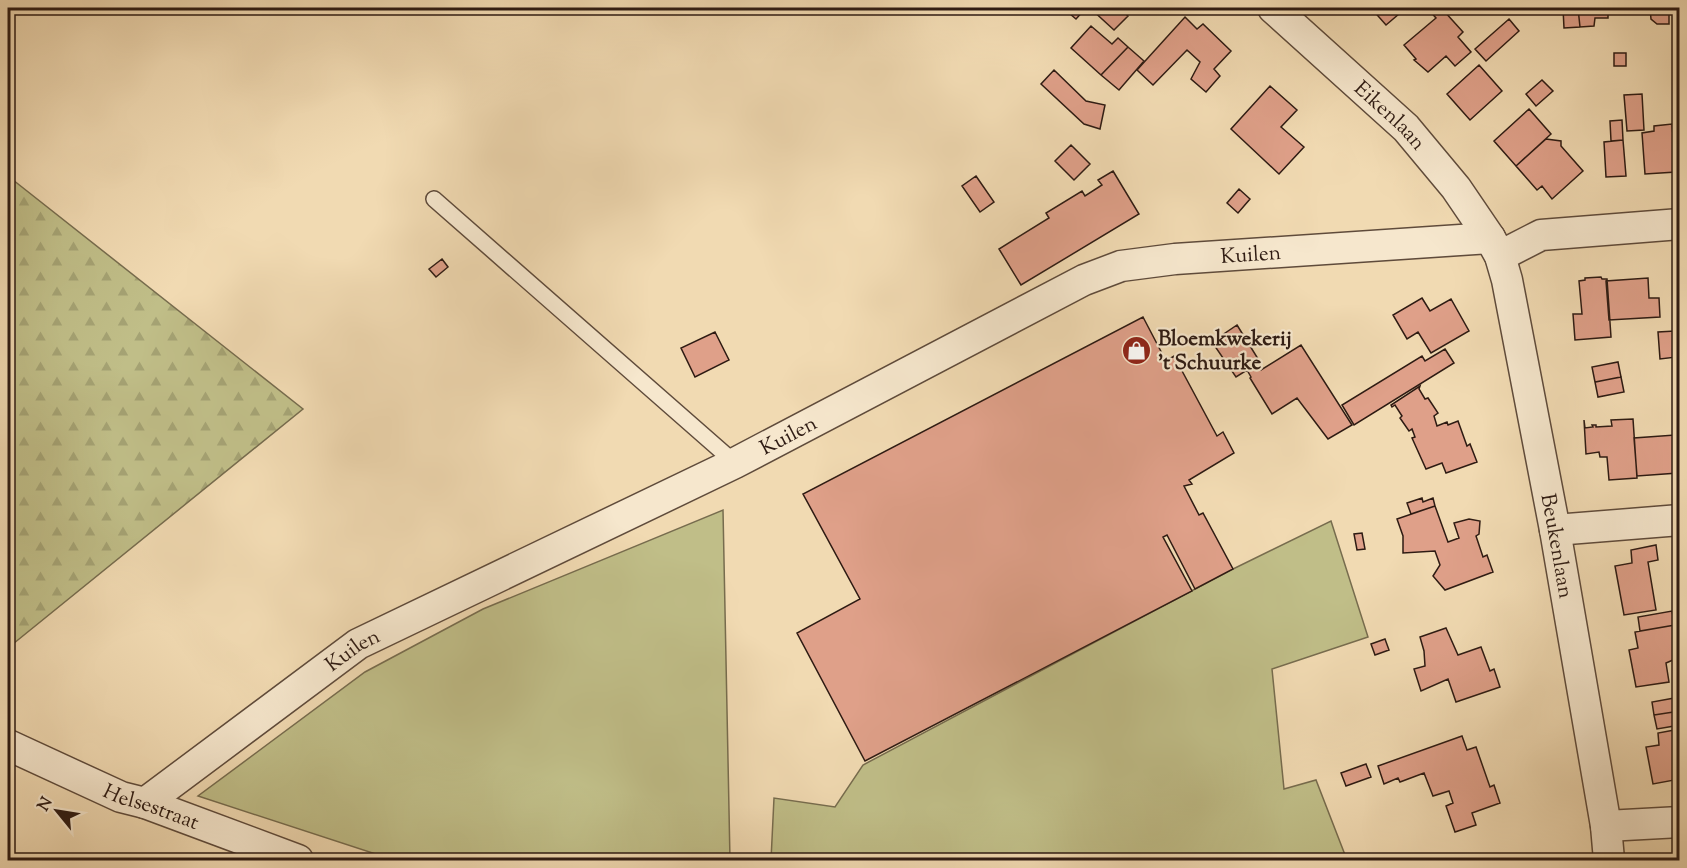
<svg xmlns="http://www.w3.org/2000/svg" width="1687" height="868" font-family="'Sorts Mill Goudy',serif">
<defs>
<pattern id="forest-firs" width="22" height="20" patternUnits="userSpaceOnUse" patternTransform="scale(1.5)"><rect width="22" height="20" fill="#c0be88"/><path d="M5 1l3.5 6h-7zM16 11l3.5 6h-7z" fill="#a5a374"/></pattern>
</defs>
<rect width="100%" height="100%" fill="#f1dab2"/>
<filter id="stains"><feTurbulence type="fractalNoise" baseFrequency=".00333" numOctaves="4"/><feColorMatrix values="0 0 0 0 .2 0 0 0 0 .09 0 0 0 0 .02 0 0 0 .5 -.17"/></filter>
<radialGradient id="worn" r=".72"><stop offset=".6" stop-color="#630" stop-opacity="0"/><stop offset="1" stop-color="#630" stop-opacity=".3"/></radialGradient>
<path fill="#c0be88" stroke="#776c4e" stroke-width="1.5" d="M723 510 730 860H394L198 796 365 672 483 609Z
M1331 521 1368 637 1272 669 1284 789 1316 780 1347 860H771L774 798 835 807 863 765 1231 570Z"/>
<path fill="url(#forest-firs)" stroke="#776c4e" stroke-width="1.5" d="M8 176 303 409 8 648Z"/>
<path fill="#dfa089" stroke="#2e1b13" stroke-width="1.5" d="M1063 8H1086L1076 19Z
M1090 8H1119L1128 16 1114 30Z
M1371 8H1406L1386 25Z
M1427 8H1447L1444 11 1463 32 1458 37 1471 52 1455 66 1446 56 1428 72 1414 60 1416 59 1404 45 1436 18Z
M1563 8H1578L1580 27 1564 28Z
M1578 8H1608V18H1595L1594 26 1580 27Z
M1650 8H1669V24H1657L1651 19Z
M1680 9V38H1675L1673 10Z
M1185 17 1197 29 1203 24 1231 51 1214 69 1220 76 1206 92 1191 79 1200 62 1187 50 1153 85 1137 70Z
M1509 19 1519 31 1486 61 1475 49Z
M1091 26 1112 44 1118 38 1128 47 1101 75 1071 48Z
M1128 47 1144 61 1119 90 1101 75Z
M1614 53H1626V66H1614Z
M1479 65 1502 91 1470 120 1447 94Z
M1054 70 1086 101 1105 105 1100 129 1084 124 1041 84Z
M1542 80 1553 91 1536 106 1526 94Z
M1270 86 1297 110 1281 127 1304 147 1279 174 1231 129Z
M1642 94 1644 130 1627 131 1624 95Z
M1529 109 1551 134 1516 166 1494 141Z
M1622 120 1623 140 1611 141 1610 121Z
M1672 124H1680V172H1676Z
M1672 124 1676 172 1645 174 1642 133 1654 131V126Z
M1546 139 1561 141V146L1583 171 1552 199 1542 186 1537 190 1516 166Z
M1623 140 1626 176 1606 177 1604 142Z
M1071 145 1090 164 1074 180 1055 161Z
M1113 171 1139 214 1021 285 999 249 1049 218 1046 213 1082 191 1085 196 1102 185 1098 180Z
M976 176 994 202 980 212 962 186Z
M1239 189 1250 199 1238 213 1227 203Z
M442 259 448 267 436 277 429 269Z
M1601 277 1602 279H1607L1611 337 1575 340 1573 314H1582L1579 281 1585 280V278Z
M1648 278 1649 298H1659L1660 317 1609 320 1606 281Z
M1422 298 1430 311 1451 299 1469 331 1431 353 1418 332 1407 339 1393 315Z
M1143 317 1166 361 1174 356 1217 436 1223 432 1234 453 1189 480 1192 484 1184 486 1199 515 1203 513 1233 569 1195 589 1167 535 1163 537 1192 591 865 761 797 633 860 599 803 494Z
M1237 325 1260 362 1257 364 1261 370 1301 345 1352 425 1328 439 1297 398 1272 414 1250 378 1251 377 1247 370 1236 377 1212 342Z
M1680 330V369H1677L1675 331Z
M1675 331 1677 369 1676 357 1660 359 1658 332Z
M715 332 729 360 695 377 681 348Z
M1445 349 1454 363 1354 425 1342 405 1422 356 1425 361Z
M1618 362 1621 377 1595 382 1592 367Z
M1621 377 1624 392 1598 397 1595 382Z
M1420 386 1419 389 1425 399 1428 398 1438 413 1434 416 1437 426 1447 422 1448 425 1458 421 1467 446 1470 444 1477 462 1446 473 1442 463 1426 469 1412 438 1415 437 1412 429 1409 431 1400 418 1402 416 1395 405 1392 407 1391 405Z
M1674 396H1680V425H1675Z
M1633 419 1637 478 1609 480 1607 457H1600L1599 452 1586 454 1584 420 1585 428 1593 427 1592 425H1596V427L1612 426 1611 420Z
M1675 435 1678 473 1637 476 1634 438Z
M1422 498 1423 502 1433 498 1435 506 1411 514 1407 503Z
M1435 506 1448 542 1459 538 1454 523 1469 519 1480 521 1479 534 1476 536 1483 557 1487 555 1493 572 1445 590 1433 576 1440 565 1435 551 1403 553V536L1397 519Z
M1362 533 1365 549 1357 550 1354 534Z
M1656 545 1658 560 1648 562 1656 610 1624 615 1615 566 1632 563 1631 550Z
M1672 611 1675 625 1640 631 1638 617Z
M1675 625H1680V657L1666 663 1669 682 1636 687 1629 650 1638 648 1635 632Z
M1446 628 1458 655 1481 647 1490 671 1494 669 1500 687 1456 702 1448 679 1421 691 1414 669 1425 666 1424 651 1420 637Z
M1385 639 1389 650 1375 655 1371 644Z
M1680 697V711L1654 715 1652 702Z
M1680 711V725L1657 729 1654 715Z
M1680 729V779L1653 784 1646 747 1659 745 1658 733Z
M1462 736 1467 750 1476 747 1490 787 1494 785 1500 803 1472 813 1476 825 1455 832 1446 806 1453 803 1449 791 1433 796 1424 773 1400 782 1398 778 1384 784 1378 766Z
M1366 764 1371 777 1346 786 1341 773Z"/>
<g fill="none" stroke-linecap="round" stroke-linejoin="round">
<defs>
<path id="lane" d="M434 199 735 463"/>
<g id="street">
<path id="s1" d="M1273 8 1406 128 1456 188 1490 238 1500 256 1507 280 1555 530 1606 826 1609 860"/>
<path d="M1500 256 1541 235 1680 224"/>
<path d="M1555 530 1680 520"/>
<path id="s2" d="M8 745 121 797 145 803 298 860"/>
<path id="s3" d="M145 803 358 644 735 463 1084 280 1121 266 1175 259 1490 238"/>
<path d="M1606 826 1680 822"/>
</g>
</defs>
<use href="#lane" stroke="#5f4b3b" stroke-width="18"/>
<use href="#street" stroke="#5f4b3b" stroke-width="33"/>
<use href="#lane" stroke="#f6e7cd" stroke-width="15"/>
<use href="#street" stroke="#f6e7cd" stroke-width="30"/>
</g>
<defs>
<symbol id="shop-disc" viewBox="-11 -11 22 22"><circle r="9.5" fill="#8f2418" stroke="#f6e7cd"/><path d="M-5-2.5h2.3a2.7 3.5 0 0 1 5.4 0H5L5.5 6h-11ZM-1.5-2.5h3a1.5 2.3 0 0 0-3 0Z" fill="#fff"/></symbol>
</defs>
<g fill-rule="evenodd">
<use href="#shop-disc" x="1120" y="334" width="33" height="33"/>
</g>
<g text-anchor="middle" stroke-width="4.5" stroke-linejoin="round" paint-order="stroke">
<g font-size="21" fill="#2e1b13" stroke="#f6e7cd">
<text dy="7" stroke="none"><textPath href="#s1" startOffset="159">Eikenlaan</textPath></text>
<text dy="7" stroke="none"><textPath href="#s3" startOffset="1248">Kuilen</textPath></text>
<text dy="7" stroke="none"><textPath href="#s3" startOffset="744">Kuilen</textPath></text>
<text dy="7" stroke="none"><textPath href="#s1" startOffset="634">Beukenlaan</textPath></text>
<text dy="7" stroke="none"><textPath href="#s3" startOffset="258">Kuilen</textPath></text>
<text dy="7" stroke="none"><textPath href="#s2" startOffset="156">Helsestraat</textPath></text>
</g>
<g font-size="21" font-weight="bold" fill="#2e1b13" stroke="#f6e7cd" text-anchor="start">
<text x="1158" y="345">Bloemkwekerij<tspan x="1158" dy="24">'t Schuurke</tspan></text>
</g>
</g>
<rect width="1687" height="868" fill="none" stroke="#f1dab2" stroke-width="30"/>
<rect x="9" y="9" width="1669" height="850" fill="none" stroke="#2e1b13" stroke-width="3"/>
<rect x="15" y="15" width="1657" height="838" fill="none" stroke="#2e1b13" stroke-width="1.5"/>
<g transform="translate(57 811) rotate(300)" stroke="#f6e7cd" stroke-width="4.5" paint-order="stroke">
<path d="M0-4.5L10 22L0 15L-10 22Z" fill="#2e1b13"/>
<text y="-9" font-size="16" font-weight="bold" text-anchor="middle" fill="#2e1b13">N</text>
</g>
<rect width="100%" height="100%" filter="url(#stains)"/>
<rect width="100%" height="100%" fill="url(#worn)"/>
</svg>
